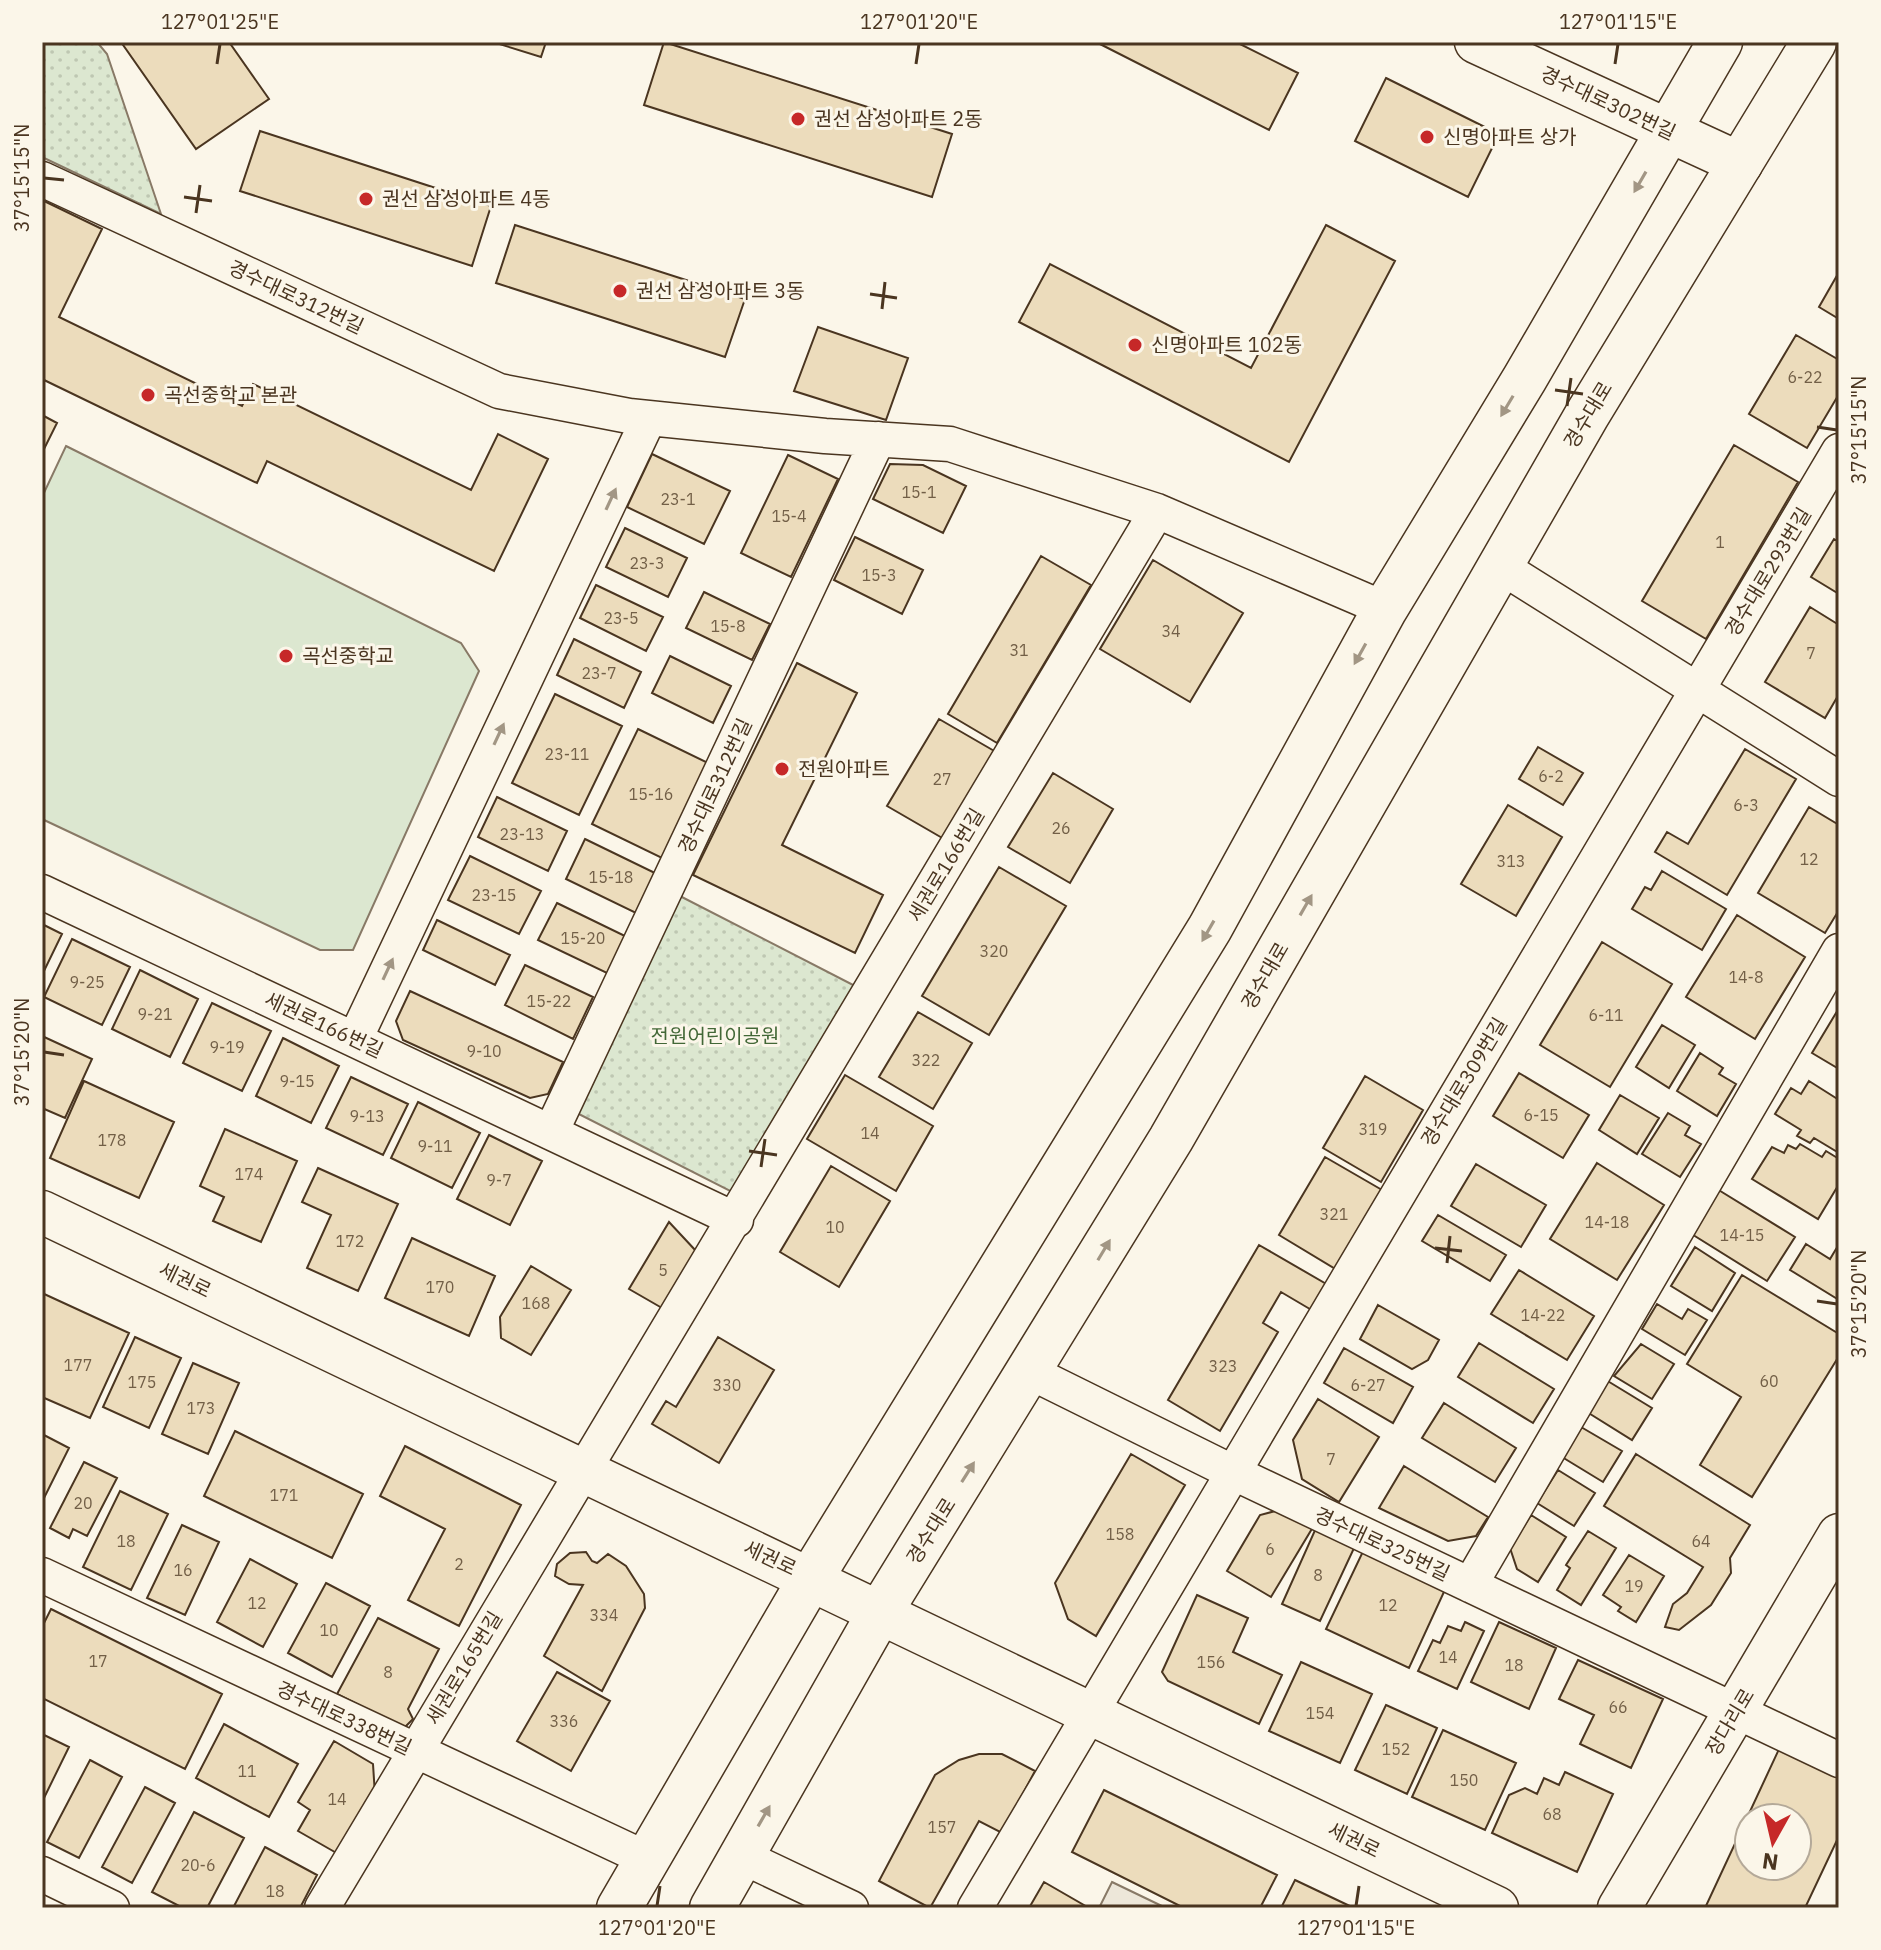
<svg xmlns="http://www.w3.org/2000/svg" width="1881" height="1950" font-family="'IBM Plex Sans','Noto Sans KR',sans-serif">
<defs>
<pattern id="grass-dots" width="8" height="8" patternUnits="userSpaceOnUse" patternTransform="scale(2)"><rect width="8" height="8" fill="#dce7d0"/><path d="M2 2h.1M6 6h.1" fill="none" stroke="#bec7b2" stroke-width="1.8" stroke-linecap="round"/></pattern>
</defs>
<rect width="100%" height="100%" fill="#fbf6e9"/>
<path fill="url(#grass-dots)" stroke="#887966" stroke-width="2" d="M42 42H97L107 54 161 214 42 157Z
M676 894 857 987 738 1195 565 1107Z"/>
<path fill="#dce7d0" stroke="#887966" stroke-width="2" d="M66 446 461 643 479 671 353 950H320L42 819V497Z"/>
<path fill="#ede7d9" stroke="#887966" stroke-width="2" d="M1112 1882 1166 1908H1099Z"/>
<path fill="#ecdcbc" stroke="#4a3520" stroke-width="2" fill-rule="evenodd" d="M121 42H229L269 99 196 149Z
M493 42H546L541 57Z
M664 42 952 134 932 197 644 105Z
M1096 42H1236L1298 73 1269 130Z
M1386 78 1499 134 1468 197 1355 141Z
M260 131 491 206 472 266 240 191Z
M42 200 102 229 59 317 242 406 253 384 471 490 498 434 548 459 494 571 267 461 257 483 42 379Z
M515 225 745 299 725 357 496 283Z
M1326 225 1395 261 1289 462 1019 322 1050 264 1251 368Z
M1839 272V319L1819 307Z
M818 327 908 358 886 420 794 391Z
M1796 335 1839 360V394L1807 448 1749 414Z
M42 415 57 423 42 453Z
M1734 445 1798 482 1706 639 1642 601Z
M652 454 730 491 704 544 627 507Z
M788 455 838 479 791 577 741 553Z
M890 464 923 465 966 486 943 533 873 499Z
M625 528 687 558 668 597 606 567Z
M855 537 923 570 902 614 834 580Z
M1834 539 1839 542V594L1811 577Z
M1041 556 1091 585 997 743 948 714Z
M1153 560 1243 613 1190 702 1100 649Z
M596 585 663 617 646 651 580 618Z
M704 592 770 624 752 660 686 628Z
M1810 607 1839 625V694L1825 718 1765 682Z
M574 639 641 672 624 708 557 675Z
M670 656 731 686 713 723 652 693Z
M797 663 857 693 782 845 883 895 855 953 693 875Z
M555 694 622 726 579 815 512 783Z
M939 719 996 752 944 839 887 806Z
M638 729 710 764 664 859 592 824Z
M1538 747 1583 773 1563 805 1519 779Z
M1745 749 1796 779 1727 895 1655 852 1667 832 1688 844Z
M1053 773 1113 809 1070 883 1008 847Z
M497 797 567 831 548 871 478 837Z
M1508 805 1562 837 1516 916 1461 884Z
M1809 807 1839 825V910L1825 933 1758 893Z
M585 839 657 874 638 914 566 879Z
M470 856 541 891 519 934 448 900Z
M999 867 1066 906 989 1035 922 996Z
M1662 871 1726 909 1702 950 1632 909 1645 887 1651 890Z
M557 903 627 937 609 974 538 940Z
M1737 915 1805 957 1755 1039 1686 997Z
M437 920 510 955 495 985 423 950Z
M42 924 62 934 42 975Z
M72 939 130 967 102 1025 44 997Z
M1602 942 1672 984 1610 1087 1540 1045Z
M525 965 593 997 573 1039 505 1005Z
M140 970 198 999 170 1057 112 1029Z
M410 991 563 1062 548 1094 530 1098 403 1040 396 1021Z
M212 1003 271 1031 242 1091 183 1063Z
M1839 1008V1069L1812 1053Z
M918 1012 972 1043 933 1109 879 1077Z
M1662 1025 1695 1045 1669 1088 1636 1067Z
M42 1036 92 1059 65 1118 42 1108Z
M283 1038 339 1066 311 1123 256 1096Z
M1700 1053 1723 1068 1719 1074 1736 1084 1717 1116 1677 1091Z
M1519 1073 1589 1115 1563 1158 1493 1116Z
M845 1075 933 1126 896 1191 807 1139Z
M1365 1076 1423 1110 1381 1182 1323 1148Z
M351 1077 408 1104 383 1155 326 1128Z
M84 1081 174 1122 139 1198 50 1158Z
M1809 1081 1839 1100V1153L1814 1138 1810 1143 1797 1136 1801 1130 1775 1114 1791 1088 1801 1094Z
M1620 1095 1659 1118 1637 1154 1599 1130Z
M418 1102 480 1133 452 1188 391 1158Z
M1668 1113 1690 1126 1685 1135 1701 1144 1680 1177 1642 1154Z
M225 1129 297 1161 261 1242 213 1221 224 1197 200 1186Z
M489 1135 542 1161 510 1225 457 1199Z
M1800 1144 1822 1157 1826 1151 1839 1159V1184L1818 1219 1752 1179 1772 1147 1784 1153 1788 1145 1796 1149Z
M1325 1157 1389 1194 1342 1273 1279 1235Z
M1597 1163 1664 1205 1617 1280 1550 1239Z
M1476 1164 1546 1205 1521 1247 1451 1206Z
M831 1166 890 1201 839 1287 780 1252Z
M318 1168 398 1204 358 1291 307 1268 331 1215 302 1202Z
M1717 1189 1795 1237 1767 1281 1690 1233Z
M1438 1215 1506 1255 1490 1281 1422 1241Z
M669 1222 696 1251 662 1308 629 1289Z
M412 1238 495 1276 469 1336 385 1298Z
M1806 1244 1830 1259 1839 1244V1300L1790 1270Z
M1259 1245 1335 1289 1320 1315 1281 1292 1263 1323 1278 1332 1220 1431 1168 1400Z
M1695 1247 1735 1273 1712 1311 1671 1286Z
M531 1266 571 1290 531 1355 501 1338 500 1317Z
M1519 1270 1594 1316 1567 1360 1491 1314Z
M1742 1275 1839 1334V1356L1752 1497 1700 1465 1741 1397 1687 1364Z
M42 1293 129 1333 90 1418 42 1397Z
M1657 1304 1682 1319 1688 1309 1707 1320 1685 1355 1642 1329Z
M1378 1305 1439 1340 1428 1360 1412 1369 1360 1339Z
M135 1337 181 1358 149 1428 103 1407Z
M718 1337 774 1370 719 1463 652 1424 666 1401 676 1407Z
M1479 1343 1554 1389 1533 1423 1458 1377Z
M1641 1344 1674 1364 1652 1399 1614 1376Z
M1344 1348 1413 1387 1393 1423 1324 1383Z
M193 1363 239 1383 208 1454 162 1434Z
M1606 1380 1652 1408 1632 1440 1587 1412Z
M1318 1399 1379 1437 1339 1502 1302 1479 1293 1440Z
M1444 1403 1516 1448 1495 1482 1422 1438Z
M1581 1427 1622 1451 1603 1482 1562 1457Z
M235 1431 363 1494 332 1558 204 1496Z
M42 1434 69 1448 42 1502Z
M405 1446 521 1505 459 1626 408 1600 445 1529 380 1496Z
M1131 1454 1185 1485 1096 1636 1068 1619 1055 1583Z
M1636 1454 1750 1525 1730 1558 1731 1573 1711 1605 1679 1630 1665 1627 1673 1604 1687 1593 1703 1567 1604 1506Z
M84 1462 117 1478 87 1536 73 1529 69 1538 50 1528Z
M1404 1466 1488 1517 1476 1536 1448 1541 1379 1508Z
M1558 1470 1595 1493 1574 1526 1537 1503Z
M120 1491 168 1514 131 1590 83 1567Z
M1283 1509 1313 1527 1271 1597 1227 1571 1260 1515Z
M1531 1515 1566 1537 1538 1582 1517 1569 1510 1548Z
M182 1525 219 1542 185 1615 147 1598Z
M1316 1528 1355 1546 1320 1621 1282 1604Z
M1588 1531 1616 1548 1581 1605 1557 1590 1570 1568 1566 1565Z
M1367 1543 1449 1581 1409 1668 1326 1629Z
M586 1552 592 1561 597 1563 608 1554 626 1566 644 1594 645 1608 602 1691 544 1656 583 1585 569 1584 555 1576 557 1564 570 1553Z
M1629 1555 1664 1576 1636 1622 1618 1611 1621 1607 1603 1595Z
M250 1559 297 1584 263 1647 217 1622Z
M326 1583 370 1606 332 1677 288 1653Z
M1197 1595 1248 1618 1233 1652 1282 1675 1259 1724 1168 1681 1162 1672Z
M51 1609 222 1694 185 1769 42 1698V1627Z
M378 1618 439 1649 408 1709 413 1719 404 1728 337 1694Z
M1465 1622 1484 1631 1457 1689 1418 1671 1433 1640 1440 1643 1448 1626 1461 1631Z
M1499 1622 1556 1648 1529 1709 1471 1682Z
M1578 1660 1663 1699 1631 1768 1580 1744 1594 1715 1559 1699Z
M1301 1662 1372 1694 1340 1763 1269 1731Z
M557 1672 610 1701 571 1771 517 1741Z
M1386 1705 1437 1728 1407 1794 1355 1770Z
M224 1724 298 1764 269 1817 196 1778Z
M1443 1730 1516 1763 1485 1830 1412 1797Z
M42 1734 69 1747 42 1802Z
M334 1741 373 1764 375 1795 340 1855 298 1831 310 1810 298 1802Z
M1780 1747 1839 1774V1836L1805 1908H1705ZM1749 1818H1797V1866H1749Z
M979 1754H1002L1035 1771 1002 1833 979 1821 930 1908 879 1881 935 1775 959 1760Z
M90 1760 122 1777 79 1858 47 1842Z
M1565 1772 1613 1794 1577 1872 1492 1833 1509 1795 1525 1788 1537 1794 1544 1778 1559 1785Z
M145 1787 175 1803 132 1883 102 1867Z
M1104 1790 1277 1875 1260 1908H1184L1072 1852Z
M194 1812 244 1838 207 1908H183L152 1892Z
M265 1847 317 1875 300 1908H233Z
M1295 1880 1354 1908H1281Z
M1044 1882 1089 1908H1029Z"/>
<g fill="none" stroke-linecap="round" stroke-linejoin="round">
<defs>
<path id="minor" d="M42 179 499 391 629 416 825 436 950 444 1157 511 1385 609
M1500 566 1839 779
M42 892 736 1220
M355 1039 649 418
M551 1132 878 439
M1030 1372 1232 1472 1839 1760
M42 1575 647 1859
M1470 1585 1839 951
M741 1856 851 1908
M42 1874 112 1908
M322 1908 1157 511
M975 1908 1839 451"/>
<path id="tertiary" d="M1476 42 1741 164
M42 1212 1497 1908
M1619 1908 1839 1535"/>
<path id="primary" d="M619 1908 811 1578 1210 928 1385 609 1525 378 1720 42
M712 1908 880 1612 1171 1139 1587 415 1814 42"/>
</defs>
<use href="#minor" stroke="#4a3520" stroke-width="37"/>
<use href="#tertiary" stroke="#4a3520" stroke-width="45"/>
<use href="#primary" stroke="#4a3520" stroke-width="47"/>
<use href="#minor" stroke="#fbf6e9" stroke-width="34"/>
<use href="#tertiary" stroke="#fbf6e9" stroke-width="42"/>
<use href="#primary" stroke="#fbf6e9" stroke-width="44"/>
</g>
<defs><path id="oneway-solid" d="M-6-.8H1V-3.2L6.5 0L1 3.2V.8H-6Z" transform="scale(2)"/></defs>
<g fill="#a29684">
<use href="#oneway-solid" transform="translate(1640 182) rotate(120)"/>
<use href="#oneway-solid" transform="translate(1507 406) rotate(121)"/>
<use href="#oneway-solid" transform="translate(611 499) rotate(-65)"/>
<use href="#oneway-solid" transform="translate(1360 654) rotate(119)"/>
<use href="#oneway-solid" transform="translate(499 734) rotate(-65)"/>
<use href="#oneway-solid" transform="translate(1306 905) rotate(-60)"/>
<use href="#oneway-solid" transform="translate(1208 931) rotate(120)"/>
<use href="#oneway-solid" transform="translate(388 969) rotate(-65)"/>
<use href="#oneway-solid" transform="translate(1104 1250) rotate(-59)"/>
<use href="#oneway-solid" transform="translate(968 1472) rotate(-58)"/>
<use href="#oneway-solid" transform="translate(764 1816) rotate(-60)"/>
</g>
<path fill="none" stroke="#4a3520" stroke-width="3" d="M217 64 220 44M916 64 919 44M1615 64 1618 44M44 178 64 180M184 197 212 201M196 213 200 185M870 294 897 298M882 309 885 282M1555 390 1583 394M1567 406 1571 378M1817 427 1837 430M44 1052 64 1055M749 1151 777 1155M761 1167 765 1139M1435 1248 1462 1251M1447 1263 1450 1236M1817 1301 1837 1304M657 1906 660 1886M1356 1906 1359 1886"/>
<g fill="#c62828" stroke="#fbf6e9" stroke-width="3">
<circle cx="798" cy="119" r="8"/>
<circle cx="1427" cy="137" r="8"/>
<circle cx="366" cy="199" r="8"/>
<circle cx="620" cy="291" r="8"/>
<circle cx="1135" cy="345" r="8"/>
<circle cx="148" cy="395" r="8"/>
<circle cx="286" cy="656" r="8"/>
<circle cx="782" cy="769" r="8"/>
</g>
<g text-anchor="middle" stroke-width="6" stroke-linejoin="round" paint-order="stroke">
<g font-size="16" fill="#725f47">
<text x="1805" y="383">6-22</text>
<text x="919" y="498">15-1</text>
<text x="678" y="505">23-1</text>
<text x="789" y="522">15-4</text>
<text x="1720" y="548">1</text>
<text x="647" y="569">23-3</text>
<text x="879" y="581">15-3</text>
<text x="621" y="624">23-5</text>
<text x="728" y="632">15-8</text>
<text x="1171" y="637">34</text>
<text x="1019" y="656">31</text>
<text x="1811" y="659">7</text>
<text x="599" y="679">23-7</text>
<text x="567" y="760">23-11</text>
<text x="1551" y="782">6-2</text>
<text x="942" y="785">27</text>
<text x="651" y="800">15-16</text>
<text x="1746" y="811">6-3</text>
<text x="1061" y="834">26</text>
<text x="522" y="840">23-13</text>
<text x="1809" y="865">12</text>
<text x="1511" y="867">313</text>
<text x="611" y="883">15-18</text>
<text x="494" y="901">23-15</text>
<text x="583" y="944">15-20</text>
<text x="994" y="957">320</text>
<text x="1746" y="983">14-8</text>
<text x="87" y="988">9-25</text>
<text x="549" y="1007">15-22</text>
<text x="155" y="1020">9-21</text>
<text x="1606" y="1021">6-11</text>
<text x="227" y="1053">9-19</text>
<text x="484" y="1057">9-10</text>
<text x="926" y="1066">322</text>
<text x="297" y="1087">9-15</text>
<text x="1541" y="1121">6-15</text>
<text x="367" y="1122">9-13</text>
<text x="1373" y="1135">319</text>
<text x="870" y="1139">14</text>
<text x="112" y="1146">178</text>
<text x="435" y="1152">9-11</text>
<text x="249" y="1180">174</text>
<text x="499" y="1186">9-7</text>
<text x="1334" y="1220">321</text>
<text x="1607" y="1228">14-18</text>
<text x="835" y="1233">10</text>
<text x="1742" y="1241">14-15</text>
<text x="350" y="1247">172</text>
<text x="663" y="1276">5</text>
<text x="440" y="1293">170</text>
<text x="536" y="1309">168</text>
<text x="1543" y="1321">14-22</text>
<text x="78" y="1371">177</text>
<text x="1223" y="1372">323</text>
<text x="1769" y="1387">60</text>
<text x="142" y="1388">175</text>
<text x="727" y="1391">330</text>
<text x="1368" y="1391">6-27</text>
<text x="201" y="1414">173</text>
<text x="1331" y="1465">7</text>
<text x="284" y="1501">171</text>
<text x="83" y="1509">20</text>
<text x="1120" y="1540">158</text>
<text x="126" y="1547">18</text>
<text x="1701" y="1547">64</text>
<text x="1270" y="1555">6</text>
<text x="459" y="1570">2</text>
<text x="183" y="1576">16</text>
<text x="1318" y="1581">8</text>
<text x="1634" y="1592">19</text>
<text x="257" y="1609">12</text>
<text x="1388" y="1611">12</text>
<text x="604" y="1621">334</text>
<text x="329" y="1636">10</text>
<text x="1448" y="1663">14</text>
<text x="98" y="1667">17</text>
<text x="1211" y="1668">156</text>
<text x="1514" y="1671">18</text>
<text x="388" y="1678">8</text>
<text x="1618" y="1713">66</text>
<text x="1320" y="1719">154</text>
<text x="564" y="1727">336</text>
<text x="1396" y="1755">152</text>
<text x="247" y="1777">11</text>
<text x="1464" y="1786">150</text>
<text x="337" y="1805">14</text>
<text x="1552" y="1820">68</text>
<text x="942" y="1833">157</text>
<text x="198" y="1871">20-6</text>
<text x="275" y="1897">18</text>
</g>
<g font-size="20" fill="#4a3520" stroke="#fbf6e9">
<text transform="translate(1608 103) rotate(25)" y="7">경수대로302번길</text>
<text transform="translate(296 297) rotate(25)" y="7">경수대로312번길</text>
<text transform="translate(1588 415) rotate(-59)" y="7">경수대로</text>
<text transform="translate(1768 572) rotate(-59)" y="7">경수대로293번길</text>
<text transform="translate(715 786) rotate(-65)" y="7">경수대로312번길</text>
<text transform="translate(946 865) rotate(-59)" y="7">세권로166번길</text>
<text transform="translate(1265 976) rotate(-60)" y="7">경수대로</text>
<text transform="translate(324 1025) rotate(25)" y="7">세권로166번길</text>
<text transform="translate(1464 1082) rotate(-59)" y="7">경수대로309번길</text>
<text transform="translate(185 1280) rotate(26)" y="7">세권로</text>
<text transform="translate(931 1531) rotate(-58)" y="7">경수대로</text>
<text transform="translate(1382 1544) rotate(25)" y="7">경수대로325번길</text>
<text transform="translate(770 1558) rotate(25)" y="7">세권로</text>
<text transform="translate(464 1668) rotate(-59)" y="7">세권로165번길</text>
<text transform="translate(344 1718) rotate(25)" y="7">경수대로338번길</text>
<text transform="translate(1730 1722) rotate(-59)" y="7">장다리로</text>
<text transform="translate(1354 1840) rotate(26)" y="7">세권로</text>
</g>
<g font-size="20" fill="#4a3520" stroke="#fbf6e9" text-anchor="start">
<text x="814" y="126">권선 삼성아파트 2동</text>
<text x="1443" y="144">신명아파트 상가</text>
<text x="382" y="206">권선 삼성아파트 4동</text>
<text x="636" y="298">권선 삼성아파트 3동</text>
<text x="1151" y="352">신명아파트 102동</text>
<text x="164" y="402">곡선중학교 본관</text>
<text x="302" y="663">곡선중학교</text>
<text x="798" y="776">전원아파트</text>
</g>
<g font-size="20" fill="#436837" stroke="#fbf6e9">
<text x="715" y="1043">전원어린이공원</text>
</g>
</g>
<rect width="1881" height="1950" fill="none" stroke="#fbf6e9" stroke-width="88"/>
<g transform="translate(1773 1842) rotate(188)"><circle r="38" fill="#fbf6e9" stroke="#b4a999" stroke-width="2"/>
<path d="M0-6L14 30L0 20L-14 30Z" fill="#c62828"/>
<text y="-12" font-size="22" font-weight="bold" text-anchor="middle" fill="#4a3520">N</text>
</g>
<rect x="44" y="44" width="1793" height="1862" fill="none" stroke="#4a3520" stroke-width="3"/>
<g font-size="20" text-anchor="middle" fill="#4a3520">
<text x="220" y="29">127°01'25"E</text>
<text x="919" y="29">127°01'20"E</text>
<text x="1618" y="29">127°01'15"E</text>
<text transform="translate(22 178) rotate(-90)" y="7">37°15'15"N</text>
<text transform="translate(1859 430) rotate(-90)" y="7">37°15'15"N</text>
<text transform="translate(22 1052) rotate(-90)" y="7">37°15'20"N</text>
<text transform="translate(1859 1304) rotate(-90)" y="7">37°15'20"N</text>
<text x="657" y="1935">127°01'20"E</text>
<text x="1356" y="1935">127°01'15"E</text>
</g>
</svg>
